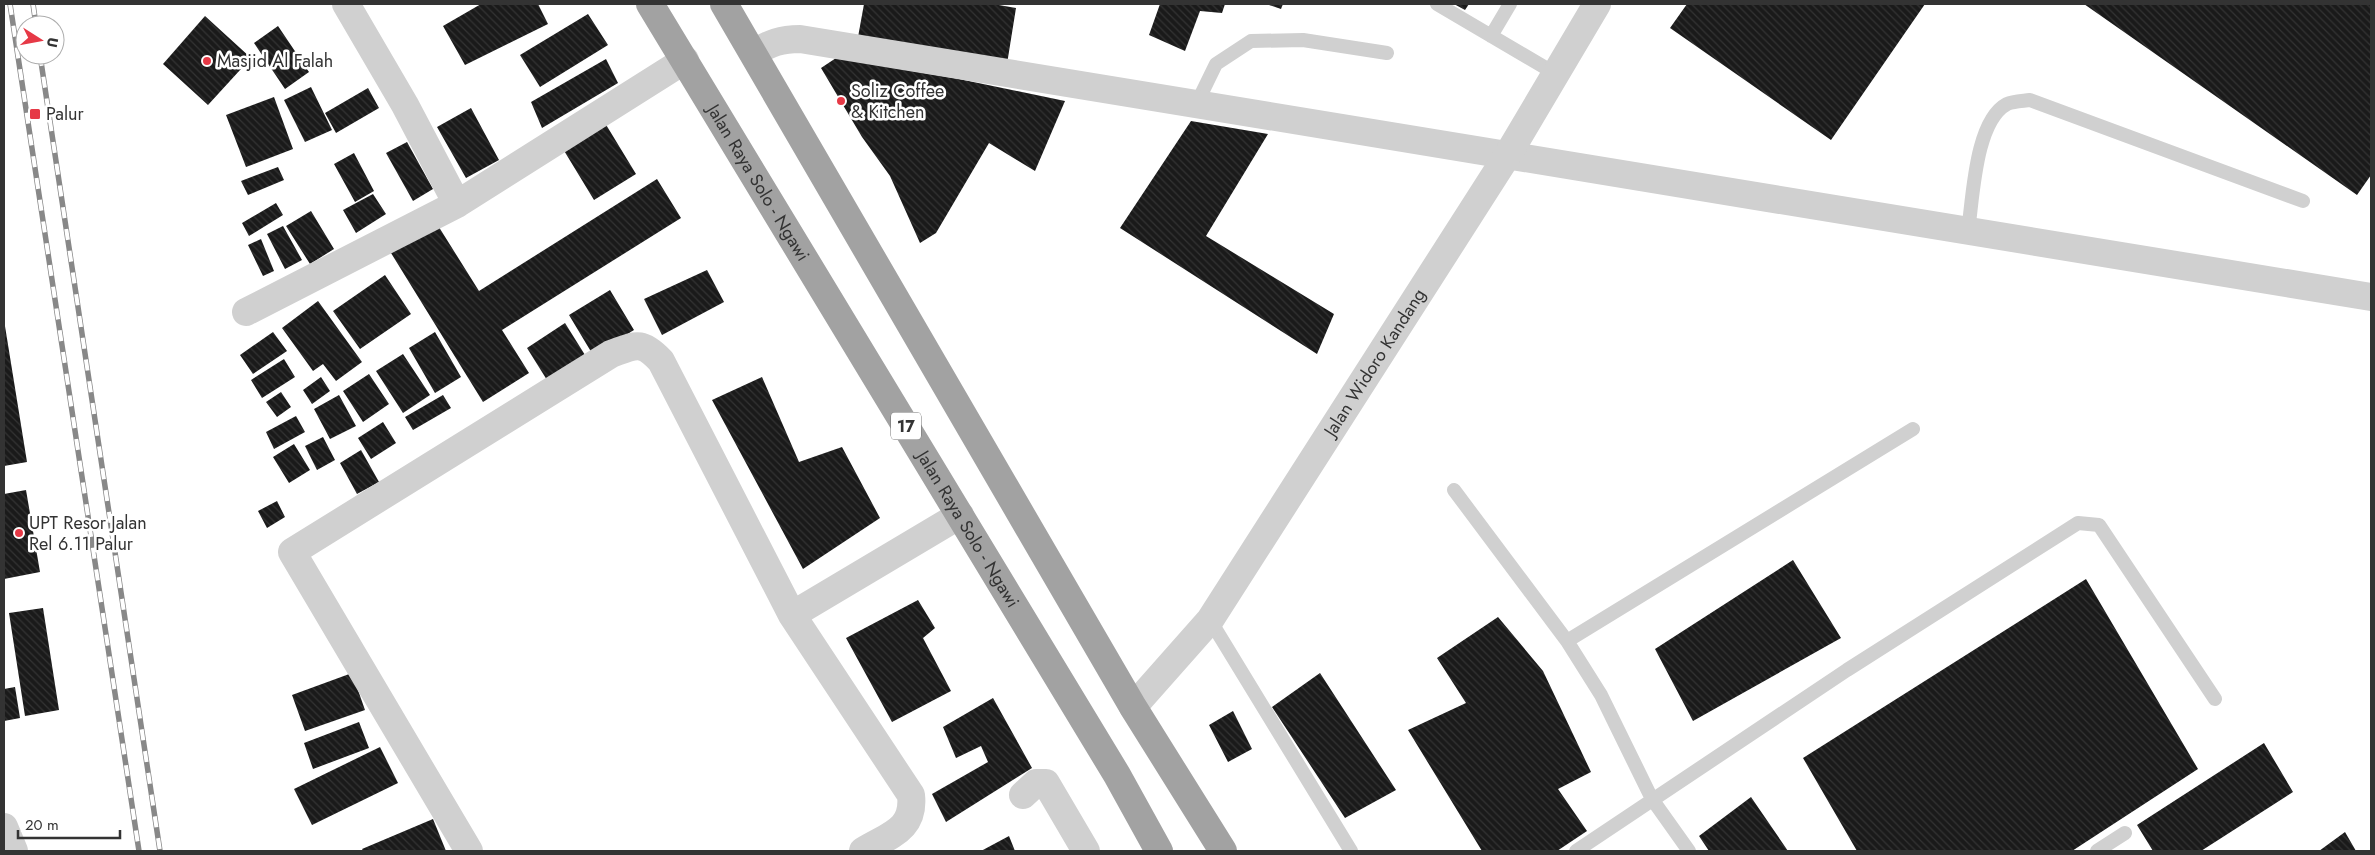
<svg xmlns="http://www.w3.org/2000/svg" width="2375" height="855" font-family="Jost,sans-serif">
<defs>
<pattern id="building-back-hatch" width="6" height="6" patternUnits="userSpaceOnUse" patternTransform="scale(1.25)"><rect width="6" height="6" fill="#1a1a1a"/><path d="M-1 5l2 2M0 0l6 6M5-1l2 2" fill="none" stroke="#333"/></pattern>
</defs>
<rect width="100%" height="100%" fill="#fff"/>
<path fill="url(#building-back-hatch)" d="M481 4H538L548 24 465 65 443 26Z
M864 4H993L1016 8 1007 64 858 37Z
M1160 4H1225L1222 13 1200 11 1185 51 1149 35Z
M1266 4H1283L1281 9Z
M1454 4H1469L1465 10Z
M1687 4H1925L1831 140 1670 28Z
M2084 4H2371V175L2357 195Z
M588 14 608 45 540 87 520 55Z
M205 16 251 58 208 105 163 64Z
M278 26 309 72 285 89 254 43Z
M836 58 959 79 1065 101 1035 171 989 143 936 233 920 243 890 176 862 137 821 68Z
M606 59 618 83 542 128 531 102Z
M311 87 332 130 305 142 284 100Z
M368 88 379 108 336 133 325 113Z
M274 97 293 149 246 167 226 115Z
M471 108 499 160 466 178 437 127Z
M1191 121 1268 134 1206 236 1334 314 1317 354 1120 228Z
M605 123 636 174 594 200 563 149Z
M407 142 433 189 413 201 386 153Z
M354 153 374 191 355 202 334 164Z
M278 167 284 180 248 195 241 181Z
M657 179 681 218 502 330 529 373 483 402 391 253 437 224 479 291Z
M373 194 386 214 356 233 343 210Z
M276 203 283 215 249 236 242 223Z
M311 211 334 249 310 264 286 226Z
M283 226 302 260 285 269 267 234Z
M261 239 274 271 263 276 248 245Z
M707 270 724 302 662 335 644 299Z
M385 275 411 314 360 349 333 311Z
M610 290 634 330 593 355 569 315Z
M318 301 362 362 336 381 323 364 313 371 282 328Z
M4 320 27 462 4 466Z
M565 323 585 355 547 380 527 348Z
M273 332 287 351 253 374 240 355Z
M435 332 461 377 435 393 409 348Z
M403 354 430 395 403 413 376 371Z
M284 359 295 377 262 398 251 380Z
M369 374 389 404 363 422 343 391Z
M321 377 330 391 312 404 303 390Z
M762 377 799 462 842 447 880 518 803 569 712 400Z
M281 392 291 407 277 417 266 402Z
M339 395 356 426 330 439 314 409Z
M443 395 451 408 413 430 405 417Z
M296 416 305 432 274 449 266 432Z
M383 422 396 443 371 459 358 438Z
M323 437 335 460 317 470 305 446Z
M294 444 310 470 289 483 273 457Z
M361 450 379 482 357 494 340 463Z
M26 490 40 572 4 579V494Z
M277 501 285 517 267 528 258 511Z
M1793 560 1841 638 1693 721 1655 649Z
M2086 579 2198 769 2072 851H1857L1803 758Z
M918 600 935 628 923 638 951 691 892 722 846 638Z
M43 608 59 710 25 716 9 613Z
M1498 617 1543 671 1591 772 1558 789 1587 831 1557 851H1482L1408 730 1466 703 1437 658Z
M352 673 365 710 305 731 292 695Z
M1320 673 1396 790 1345 818 1272 707Z
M15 687 20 718 4 721V689Z
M993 698 1032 768 946 822 932 794 988 762 981 746 956 758 943 727Z
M1233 711 1252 749 1228 762 1209 725Z
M359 722 369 748 313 769 304 743Z
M2264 743 2293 792 2201 851H2153L2137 825Z
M380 747 398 783 312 825 294 789Z
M1751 797 1788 851H1709L1699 836Z
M433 819 446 851H363L362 849Z
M2345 832 2356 851H2319Z
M1009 836 1015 851H981Z"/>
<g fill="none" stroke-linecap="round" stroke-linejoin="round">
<path stroke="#d0d0d0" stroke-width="14" d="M1437 4 1556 74
M1491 36 1510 4
M1196 105 1216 64 1251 41 1303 40 1387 53
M1968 231C1973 198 1975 121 2007 104 2013 101 2023 101 2030 100L2303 201
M1454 490 1567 641 1601 695 1652 799 1689 851
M1210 620 1351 851
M1567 641 1913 429
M1576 851 1847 670 2078 523 2099 525 2215 699
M2097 851 2125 833"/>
<path stroke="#d0d0d0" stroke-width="28" d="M346 4 405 105 457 204
M246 312 457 204 685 60
M792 615 960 515
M1023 795 1036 783H1046L1086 851
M4 827 14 851
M469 851 292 552 611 354C636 345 641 340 661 361L792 615 911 795C915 830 889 835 863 851"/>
<g stroke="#d0d0d0" stroke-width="28">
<path d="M754 53C770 43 781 39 800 39L2371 297"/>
<path id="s1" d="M1133 707 1210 620 1507 156 1597 4"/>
</g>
<g stroke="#a2a2a2" stroke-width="28">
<path id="s2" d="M650 4 1117 775 1159 851"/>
<path d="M724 4 1133 707 1223 851"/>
</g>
<defs>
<path id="rail" d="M10 4 139 851
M33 4 36 25
M40 55 160 851"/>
</defs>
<use href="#rail" stroke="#888" stroke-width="5.5"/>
<use href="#rail" stroke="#fff" stroke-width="4" stroke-dasharray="11" stroke-linecap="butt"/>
</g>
<g fill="#e63946" stroke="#fff" stroke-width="2">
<circle cx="207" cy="61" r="5"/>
<circle cx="841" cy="101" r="5"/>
<rect x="29" y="108" width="12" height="12" rx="2.5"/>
<circle cx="19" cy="533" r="5"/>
</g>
<g text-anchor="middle" stroke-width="5" stroke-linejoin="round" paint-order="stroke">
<rect fill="#fff" stroke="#707070" stroke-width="1" x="891" y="412.5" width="30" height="27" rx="4"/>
<g font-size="16" font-weight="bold" fill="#333">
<text x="906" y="432">17</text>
</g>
<g font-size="18" fill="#333" stroke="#fff" text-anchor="start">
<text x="217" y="67">Masjid Al Falah</text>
<text x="851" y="97">Soliz Coffee<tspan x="851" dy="21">&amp; Kitchen</tspan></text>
<text x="46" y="120">Palur</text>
<text x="29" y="529">UPT Resor Jalan<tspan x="29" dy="21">Rel 6.11 Palur</tspan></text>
</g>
<g font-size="18" fill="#333" stroke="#fff">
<text dy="6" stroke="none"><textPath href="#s2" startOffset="209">Jalan Raya Solo - Ngawi</textPath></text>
<text dy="6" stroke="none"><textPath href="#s1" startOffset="422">Jalan Widoro Kandang</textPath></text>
<text dy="6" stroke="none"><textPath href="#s2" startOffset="614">Jalan Raya Solo - Ngawi</textPath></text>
</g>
</g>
<rect width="2375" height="855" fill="none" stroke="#333333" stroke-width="10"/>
<g transform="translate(40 40) rotate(101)"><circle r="24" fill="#ffffff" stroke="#adadad"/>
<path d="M0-4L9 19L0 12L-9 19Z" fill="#e63946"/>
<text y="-8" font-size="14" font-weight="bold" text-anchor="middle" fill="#333333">U</text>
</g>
<path d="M18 830v8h102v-8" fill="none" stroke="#333333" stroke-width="2.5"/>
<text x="25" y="830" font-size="15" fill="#333333" stroke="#ffffff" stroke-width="4" paint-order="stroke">20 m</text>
</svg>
